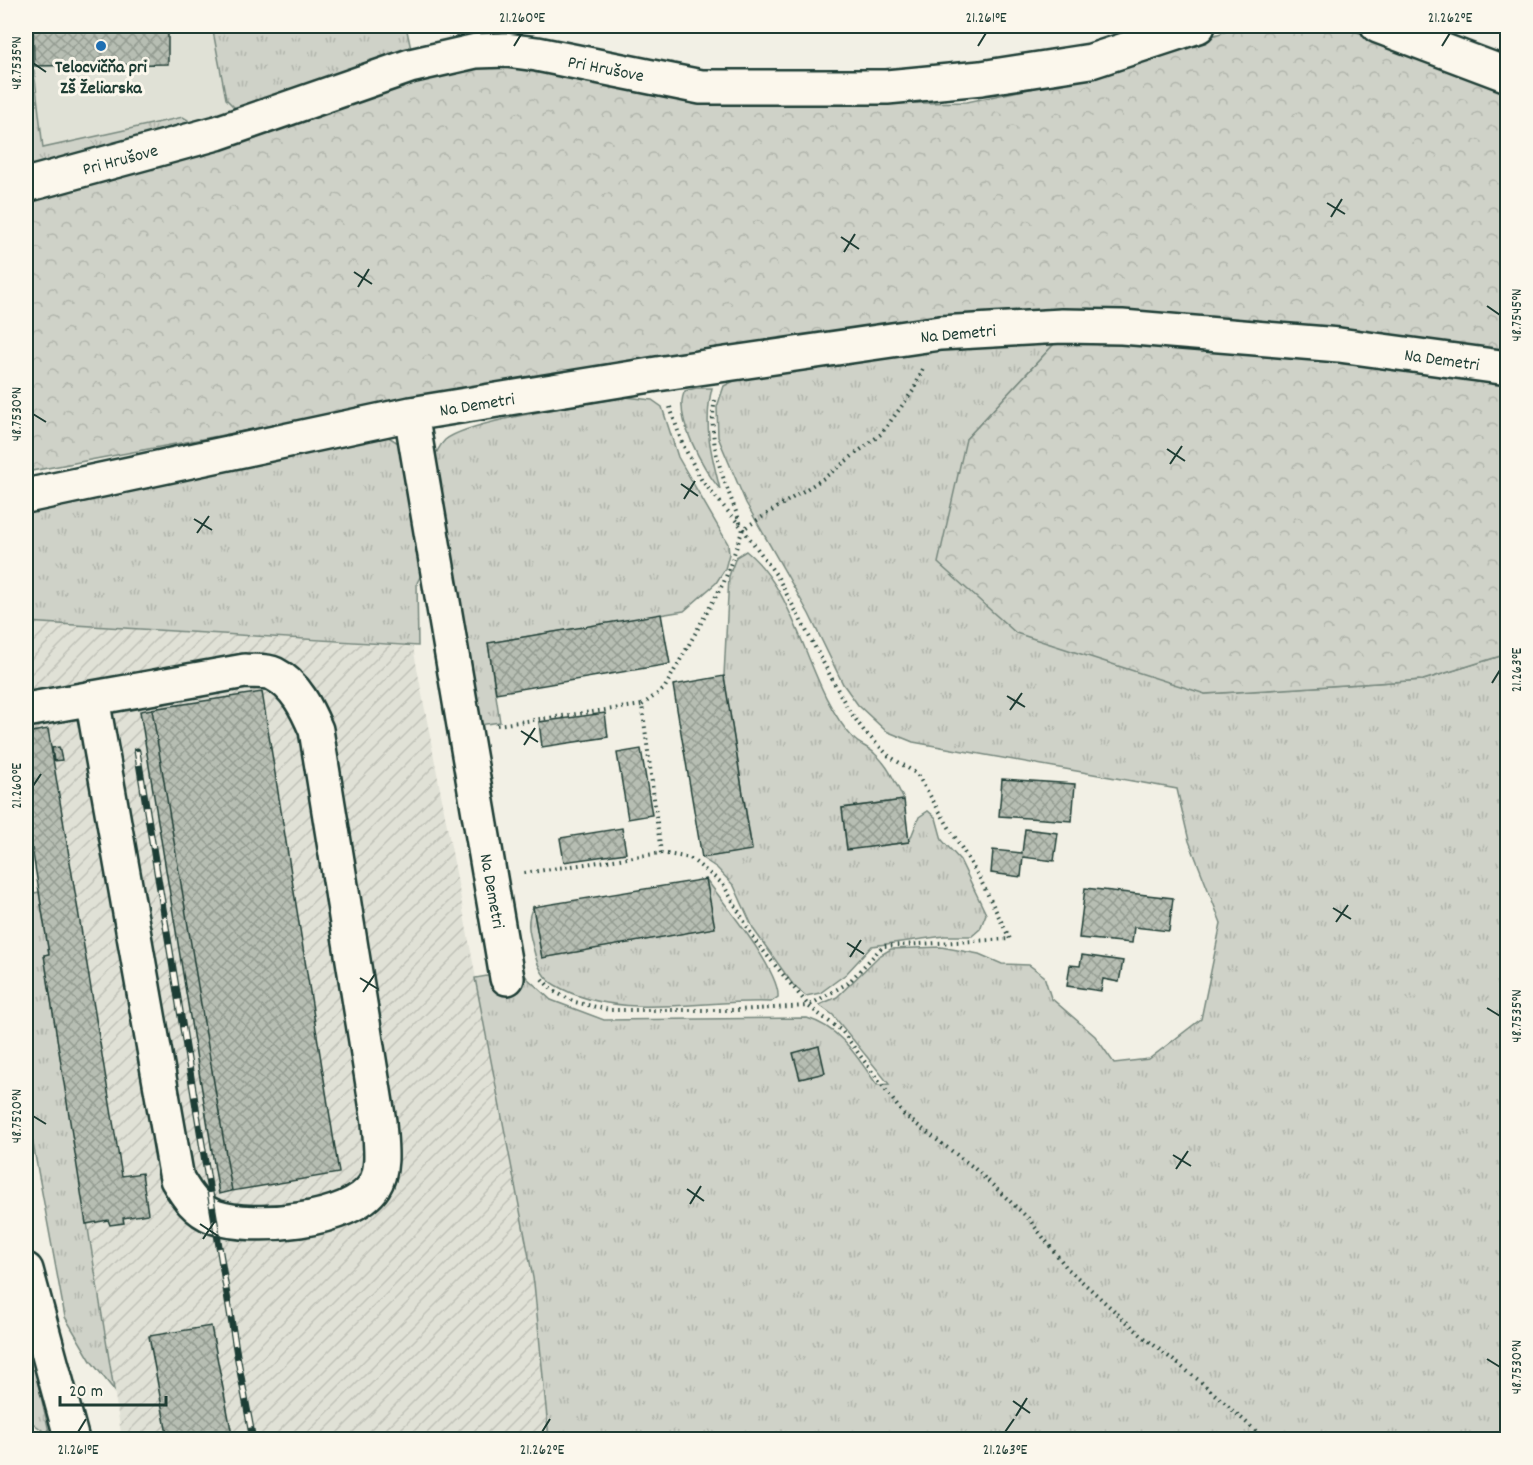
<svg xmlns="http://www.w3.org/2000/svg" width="1533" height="1465" font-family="Dekko,sans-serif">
<defs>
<pattern id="industrial-furrows" width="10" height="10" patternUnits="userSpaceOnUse" patternTransform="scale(1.5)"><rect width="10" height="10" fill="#e0e1d6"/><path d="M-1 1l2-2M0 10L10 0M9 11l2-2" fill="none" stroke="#c0c2b8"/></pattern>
<pattern id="grass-tufts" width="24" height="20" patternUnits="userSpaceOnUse" patternTransform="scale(1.5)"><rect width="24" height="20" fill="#cfd2c8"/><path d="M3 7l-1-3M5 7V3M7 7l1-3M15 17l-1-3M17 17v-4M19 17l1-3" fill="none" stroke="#b1b5ac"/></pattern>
<pattern id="forest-crowns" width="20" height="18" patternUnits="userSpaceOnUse" patternTransform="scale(1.5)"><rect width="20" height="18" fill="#cfd2c8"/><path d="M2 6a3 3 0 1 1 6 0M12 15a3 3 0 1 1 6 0" fill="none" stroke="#b1b5ac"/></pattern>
<pattern id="building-cross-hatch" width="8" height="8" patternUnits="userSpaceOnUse" patternTransform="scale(1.5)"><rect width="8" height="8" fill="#b7beb3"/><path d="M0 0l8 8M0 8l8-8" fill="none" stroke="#949c92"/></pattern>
</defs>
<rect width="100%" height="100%" fill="#f2f0e5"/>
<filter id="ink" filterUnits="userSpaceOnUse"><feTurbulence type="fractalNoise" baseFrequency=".0167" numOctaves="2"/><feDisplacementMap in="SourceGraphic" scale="12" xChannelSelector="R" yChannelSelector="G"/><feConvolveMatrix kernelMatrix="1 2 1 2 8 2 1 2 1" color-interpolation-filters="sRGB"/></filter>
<g filter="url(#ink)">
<path fill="#e0e1d6" d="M26 26H384L312 87 26 168Z"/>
<path fill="url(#industrial-furrows)" d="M26 622 413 647 534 1283 549 1439H122L44 955 49 953 26 810Z"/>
<path fill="url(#grass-tufts)" stroke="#77887e" stroke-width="1.5" d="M26 26H30L31 69 34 70 43 148 183 117 188 120 189 129 26 176Z
M212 26H406L412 54 243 111 235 108 226 99Z
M1056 342 966 439 1205 694 1423 680 1507 654V1439H549L534 1283 475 978 499 974 515 960 527 978 551 1000 604 1020 807 1018C841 1028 857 1057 877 1085L889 1084 833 1015 819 1005 837 997 879 956 891 949 941 947 979 954 1002 964 1029 965 1044 976 1051 998 1095 1036 1114 1063 1149 1059 1201 1019 1221 923 1189 841 1177 789 913 742 886 731 858 705 843 684 809 614 746 503 718 437 717 407 724 386C755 369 792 367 827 362 903 352 979 346 1056 342Z
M696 388H712C703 424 711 454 720 489 704 471 672 414 685 391Z
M625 397 652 400 662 407 678 457 728 544 729 554 725 569 716 583 684 611 488 643 500 722 479 725 432 464C435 455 438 447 445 440 469 420 589 404 625 397Z
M387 436 403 446 422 573 417 583 418 646 26 622V508Z
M746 551C801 596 806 687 853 738 859 745 869 747 875 754 889 766 896 784 904 800L842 808 847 849 909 842 919 817 928 811 936 818 942 840 960 860 986 914 980 929 972 936H944L872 946 846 974 820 993 806 996 794 986 754 930 734 886 717 868 702 858 752 849 724 676 729 576 736 557Z
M706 879C723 902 780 971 778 997L771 1002C702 999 618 1022 555 985 542 978 537 964 534 951 530 935 525 922 533 907L542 958 714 928Z
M39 892 49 954 44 955 114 1390 91 1361 65 1317 26 1106V895Z
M26 1330 50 1436 26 1418Z"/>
<path fill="url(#forest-crowns)" stroke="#77887e" stroke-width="1.5" d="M1242 26H1335L1371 36 1507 88V355L1060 310 943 316 410 400 26 472V193L476 61 699 96 880 104 967 102 1095 75Z
M1056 342C1207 343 1358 365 1507 385V654L1423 680 1205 694 1016 633 938 563 966 439Z"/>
<path fill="url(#building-cross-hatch)" stroke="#1f3d34" stroke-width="1.5" d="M33 26H168V64L34 66Z
M661 614 670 664 496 693 488 643Z
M724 676 752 850 702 858 673 685Z
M262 692 339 1173 232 1191 152 709Z
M152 709 232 1191 219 1194 140 711Z
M605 713 608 737 542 747 539 722Z
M48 729 122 1176 142 1173 148 1214 123 1218 124 1223 110 1225 108 1220 86 1224 44 955 49 954 26 810V733Z
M59 747 62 760 54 761 52 748Z
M641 749 652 815 628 819 617 753Z
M1002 779 1075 784 1072 821 999 816Z
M904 800 909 842 847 850 842 808Z
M622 828 626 853 564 862 560 838Z
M1025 829 1058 833 1054 861 1023 857 1021 877 991 873 993 850 1022 853Z
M706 879 715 928 542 958 533 907Z
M1085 888 1173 898 1169 931 1134 927 1132 943 1079 938Z
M1082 955 1123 961 1119 982 1103 979 1101 991 1067 986 1070 965 1080 966Z
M819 1046 825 1073 800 1079 793 1053Z
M211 1326 233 1440H168L149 1336Z"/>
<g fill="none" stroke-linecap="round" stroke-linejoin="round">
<defs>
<path id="minor" d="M1378 26 1508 75
M26 185 217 133 410 66 476 51 506 50 537 54 701 87H887L981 78 1091 61 1198 26
M411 414 507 978
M26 496 411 414 657 374 940 333 1062 326 1122 327 1339 345 1508 368
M26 710 245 671C253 672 266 670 274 674 296 685 307 709 316 730L379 1122C380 1141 385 1169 374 1186 351 1222 253 1230 215 1217 196 1210 187 1196 177 1179L92 698
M26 1270 72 1440"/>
</defs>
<use href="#minor" stroke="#1f3d34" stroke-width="38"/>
<path stroke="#1f3d34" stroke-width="4" stroke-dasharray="1.5 4.5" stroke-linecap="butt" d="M715 400C706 444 726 484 741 525
M670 407 682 443 702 481 743 529 777 576 848 709 864 731 889 756 917 774 979 877 1010 939 883 946 848 983 808 1006 842 1031 904 1115 973 1167 1028 1218 1067 1268 1141 1335 1201 1382 1266 1440
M642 705 664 689 724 582 743 529 824 478 881 434 913 391 923 369
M497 725 642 705 661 853 524 873
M661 853 690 858 723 884 756 942 808 1005
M542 979 553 991 575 1002 609 1010H737L808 1006"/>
<use href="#minor" stroke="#fbf7ec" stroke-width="33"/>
<defs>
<path id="rail" d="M137 751 237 1355 253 1440
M26 1430 38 1440"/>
</defs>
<use href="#rail" stroke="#1f3d34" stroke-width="7"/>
<use href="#rail" stroke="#fbf7ec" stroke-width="4.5" stroke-dasharray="14" stroke-linecap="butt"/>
</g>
</g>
<path fill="none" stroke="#1f3d34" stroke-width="2" d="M514 46 522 33M978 46 986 33M1442 46 1450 33M33 63 46 72M1327 203 1345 214M1331 217 1342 199M841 237 859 249M844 252 855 234M354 272 372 284M358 287 369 269M1487 306 1500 315M33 414 46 422M1167 449 1185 461M1170 464 1182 446M681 484 698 496M684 499 695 481M194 519 212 530M197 533 209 516M1492 683 1500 670M1007 696 1025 707M1010 710 1022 693M521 731 538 742M524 745 535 728M33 786 41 774M1333 908 1351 919M1336 922 1348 905M847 943 864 954M850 957 861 940M360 978 378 989M363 992 375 974M1487 1008 1500 1016M33 1116 46 1124M1173 1155 1191 1166M1176 1169 1188 1151M687 1189 704 1201M690 1204 701 1186M200 1224 218 1236M203 1239 215 1221M1487 1359 1500 1367M1013 1401 1030 1413M1016 1416 1027 1398M78 1432 86 1419M542 1432 550 1419M1005 1432 1014 1419"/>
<circle fill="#1f6fb2" stroke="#fbf7ec" stroke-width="2" cx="101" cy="46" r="6"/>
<g text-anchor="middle" stroke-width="6" stroke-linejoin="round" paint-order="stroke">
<g font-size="18" font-weight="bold" fill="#1f3d34" stroke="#fbf7ec">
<text x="101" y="72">Telocvičňa pri<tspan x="101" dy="21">ZŠ Želiarska</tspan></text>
</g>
<g font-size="18" fill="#1f3d34" stroke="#fbf7ec">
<text transform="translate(606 68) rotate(11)" y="6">Pri Hrušove</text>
<text transform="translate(120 159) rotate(-15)" y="6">Pri Hrušove</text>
<text transform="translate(958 333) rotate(-5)" y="6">Na Demetri</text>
<text transform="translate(1442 359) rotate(8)" y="6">Na Demetri</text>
<text transform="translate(477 404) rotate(-9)" y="6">Na Demetri</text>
<text transform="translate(493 891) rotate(80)" y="6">Na Demetri</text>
</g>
</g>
<rect width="1533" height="1465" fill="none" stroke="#fbf7ec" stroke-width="66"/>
<path d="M60 1396v9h106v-9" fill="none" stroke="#1f3d34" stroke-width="3"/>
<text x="69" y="1396" font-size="18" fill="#1f3d34" stroke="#fbf7ec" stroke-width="4.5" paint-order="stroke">20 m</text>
<rect x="33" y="33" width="1467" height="1399" fill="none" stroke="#1f3d34" stroke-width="2"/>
<g font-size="15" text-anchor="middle" fill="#1f3d34">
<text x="522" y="22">21.260°E</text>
<text x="986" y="22">21.261°E</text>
<text x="1450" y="22">21.262°E</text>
<text transform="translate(16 63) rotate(-90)" y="5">48.7535°N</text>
<text transform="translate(1516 315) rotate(-90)" y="5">48.7545°N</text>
<text transform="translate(16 414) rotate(-90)" y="5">48.7530°N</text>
<text transform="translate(1516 670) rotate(-90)" y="5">21.263°E</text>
<text transform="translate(16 786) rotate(-90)" y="5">21.260°E</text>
<text transform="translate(1516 1016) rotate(-90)" y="5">48.7535°N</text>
<text transform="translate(16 1116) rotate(-90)" y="5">48.7520°N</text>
<text transform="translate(1516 1367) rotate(-90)" y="5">48.7530°N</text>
<text x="78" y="1454">21.261°E</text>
<text x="542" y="1454">21.262°E</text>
<text x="1005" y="1454">21.263°E</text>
</g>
</svg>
